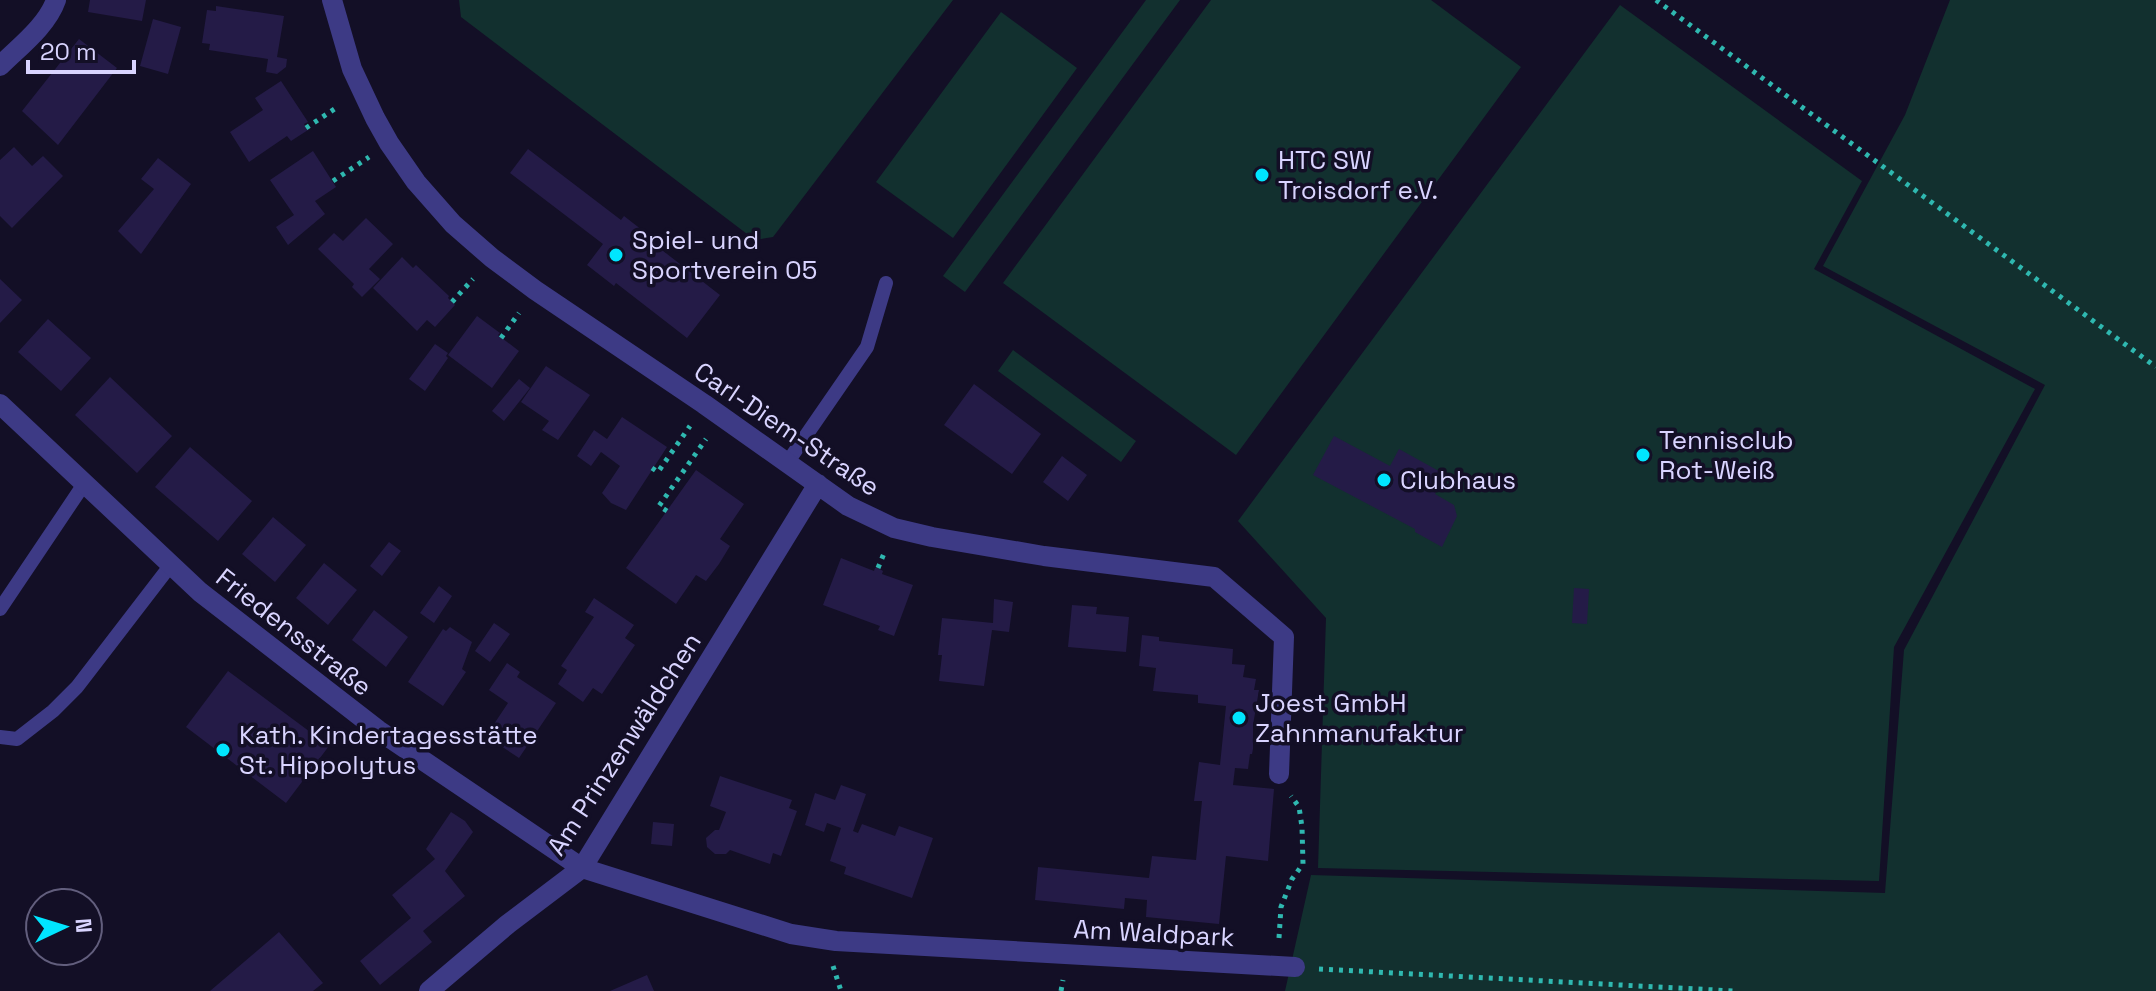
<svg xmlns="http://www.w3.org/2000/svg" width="2156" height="991" font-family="'Space Grotesk',sans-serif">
<rect width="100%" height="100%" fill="#130f26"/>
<path fill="#12302f" d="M459 0H953L773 237 755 240 461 17Z
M1146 0H1180L965 292 943 276Z
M1211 0H1431L1521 67 1236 455 1003 283Z
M1950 0H2156V991H1285L1311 875 1885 893 1904 650 2045 385 1823 266 1905 115Z
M1620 5 1862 181 1814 269 2035 389 1894 647 1879 881 1318 868 1326 618 1238 521Z
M1001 12 1077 68 953 238 876 182Z
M1013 350 1136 441 1121 462 998 371Z"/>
<path fill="#241b47" d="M90 0H146L142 21 88 12Z
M216 6 284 16 277 57 287 59 286 67 277 74 266 72 268 59 209 50 210 44 202 43 207 10 216 11Z
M153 19 181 27 168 74 140 66Z
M79 39 117 68 58 145 22 111Z
M281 81 308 122 304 124 308 130 291 141 287 136 249 162 230 132 263 110 255 98Z
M14 147 32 166 43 156 63 176 12 228 0 216V160Z
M528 149 621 220 624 216 651 237 649 240 720 295 687 338 616 283 614 286 587 265 603 244 510 173Z
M313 151 336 187 315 201 325 214 288 245 276 227 294 215 270 180Z
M158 158 191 184 141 254 118 231 154 189 141 179Z
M366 218 393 244 369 269 380 279 362 297 352 287 354 284 318 249 334 233 343 241Z
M402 257 413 268 416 265 449 296 448 298 455 305 435 327 427 320 417 331 373 288Z
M0 279 22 300 0 323Z
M477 316 500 333 498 335 519 351 492 388 448 355Z
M48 319 91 358 61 391 18 352Z
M435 344 448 353 446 356 448 358 425 391 409 379Z
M546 366 590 395 558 440 542 430 549 421 521 402Z
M110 377 172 436 137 473 75 415Z
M519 379 530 388 504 421 492 411Z
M974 384 1041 434 1012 474 944 425Z
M622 417 667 447 626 510 611 503 602 493 620 466 601 452 591 466 577 456 594 430 607 439Z
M1334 436 1390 466 1399 449 1446 475 1435 494 1454 505 1457 516 1442 547 1415 532V529L1313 475Z
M190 447 252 501 218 541 155 487Z
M1062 456 1087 475 1068 501 1043 482Z
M696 470 744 504 720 539 730 546 719 564 706 581 696 575 676 604 626 568Z
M273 517 306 545 275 582 242 554Z
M389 542 401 551 382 576 370 566Z
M841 558 874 571 875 568H878L883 571 882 574 913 585 894 636 878 630 880 626 823 605Z
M324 563 357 590 328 625 296 598Z
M439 586 452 596 434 623 420 613Z
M1574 588 1589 589 1587 624 1572 623Z
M594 598 634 625 625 638 635 645 602 694 593 688 583 702 558 684 567 670 561 666 594 617 585 612Z
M994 599 1013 602 1009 632 992 630 984 686 939 681 942 655H938L942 618 993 623Z
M1072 605 1097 607 1096 614 1129 617 1126 652 1068 647Z
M374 610 408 637 386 667 352 640Z
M494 623 510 634 490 662 475 651Z
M450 627 472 642 462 669 466 672 443 706 408 682 443 629 446 631Z
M1142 635 1159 637V641L1233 649 1232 664 1245 665 1243 677 1256 679 1254 690H1259L1253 725V749L1252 754H1250L1248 769 1235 768 1233 785 1274 789 1268 861 1226 856 1219 924 1146 917 1147 900 1125 898 1124 909 1035 900 1038 867 1149 878 1152 856 1196 860 1202 801H1194L1199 762 1220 765 1226 706 1198 703V695L1153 691 1156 668 1139 666Z
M507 663 520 672 517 677 556 703 519 758 486 736 508 703 489 690Z
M228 671 329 746 286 803 186 727Z
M720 776 792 800 789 808 797 811 781 856 773 853 770 864 730 850 726 854H715L707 847 706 838 715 830H719L726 812 710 806Z
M841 785 866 794 853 831 858 833 862 824 895 836 899 826 933 838 912 898 844 874 846 867 830 861 841 828 827 823 824 832 805 825 815 793 835 800Z
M451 812 465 821 473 832 445 871 465 896 423 931 432 942 380 985 360 961 411 918 392 895 435 859 426 849Z
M653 822 674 824 672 846 651 844Z
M279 932 323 983 313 991H210Z
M647 975 654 991H610Z"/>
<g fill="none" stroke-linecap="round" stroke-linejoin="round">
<path stroke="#2fb8b0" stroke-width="5" stroke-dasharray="4 6" stroke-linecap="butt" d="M1656 0 2156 367
M306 128 339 106
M333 181 369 157
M452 302 473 279
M501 338 519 313
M652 468 658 472 690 426
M667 511 659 506 706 439
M878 568 885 551
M1279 938 1281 907 1292 879 1303 864 1302 827 1299 807 1291 796
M833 966 841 991
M1319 969 1734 991
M1061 991 1063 980"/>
<path stroke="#3d3a85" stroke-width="14" d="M787 463 867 347 886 283
M0 609 84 484
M0 737 17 739 53 711 77 687 170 566"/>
<path stroke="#3d3a85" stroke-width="20" d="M332 0 352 69 375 118 389 143 416 182 453 224 492 258 535 290 704 404 848 506 894 528 932 537 1044 556 1214 577 1284 637 1279 774
M0 66C19 47 47 26 56 0
M0 404 200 592 378 730 582 868 791 934 836 941 1295 967
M429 991 508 924 582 868 818 484"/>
</g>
<g fill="#00e5ff" stroke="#130f26" stroke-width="3">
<circle cx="1262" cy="175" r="8"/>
<circle cx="616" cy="255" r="8"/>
<circle cx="1643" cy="455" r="8"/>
<circle cx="1384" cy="480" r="8"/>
<circle cx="1239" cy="718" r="8"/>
<circle cx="223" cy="750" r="8"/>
</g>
<g text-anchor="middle" stroke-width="7" stroke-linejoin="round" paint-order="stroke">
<g font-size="26" fill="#d9d4ff" stroke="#130f26" text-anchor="start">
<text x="1278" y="169">HTC SW<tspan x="1278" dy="30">Troisdorf e.V.</tspan></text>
<text x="632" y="249">Spiel- und<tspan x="632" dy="30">Sportverein 05</tspan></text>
<text x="1659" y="449">Tennisclub<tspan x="1659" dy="30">Rot-Weiß</tspan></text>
<text x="1400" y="489">Clubhaus</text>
<text x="1255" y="712">Joest GmbH<tspan x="1255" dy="30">Zahnmanufaktur</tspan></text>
<text x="239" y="744">Kath. Kindertagesstätte<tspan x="239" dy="30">St. Hippolytus</tspan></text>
</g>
<g font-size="26" fill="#d9d4ff" stroke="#130f26">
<text transform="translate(787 429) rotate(34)" y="9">Carl-Diem-Straße</text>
<text transform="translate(294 632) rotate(38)" y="9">Friedensstraße</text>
<text transform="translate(624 744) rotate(-57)" y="9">Am Prinzenwäldchen</text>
<text transform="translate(1154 933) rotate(3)" y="9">Am Waldpark</text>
</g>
</g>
<g transform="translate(64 927) rotate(86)"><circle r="38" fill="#130f26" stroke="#625e7d" stroke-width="2"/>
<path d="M0-6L14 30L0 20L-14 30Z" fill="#00e5ff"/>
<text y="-12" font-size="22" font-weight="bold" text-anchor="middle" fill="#d9d4ff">N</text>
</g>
<path d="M28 60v12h106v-12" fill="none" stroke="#d9d4ff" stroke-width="4"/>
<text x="40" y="60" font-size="24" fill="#d9d4ff" stroke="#130f26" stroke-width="6" paint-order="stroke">20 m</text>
</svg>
